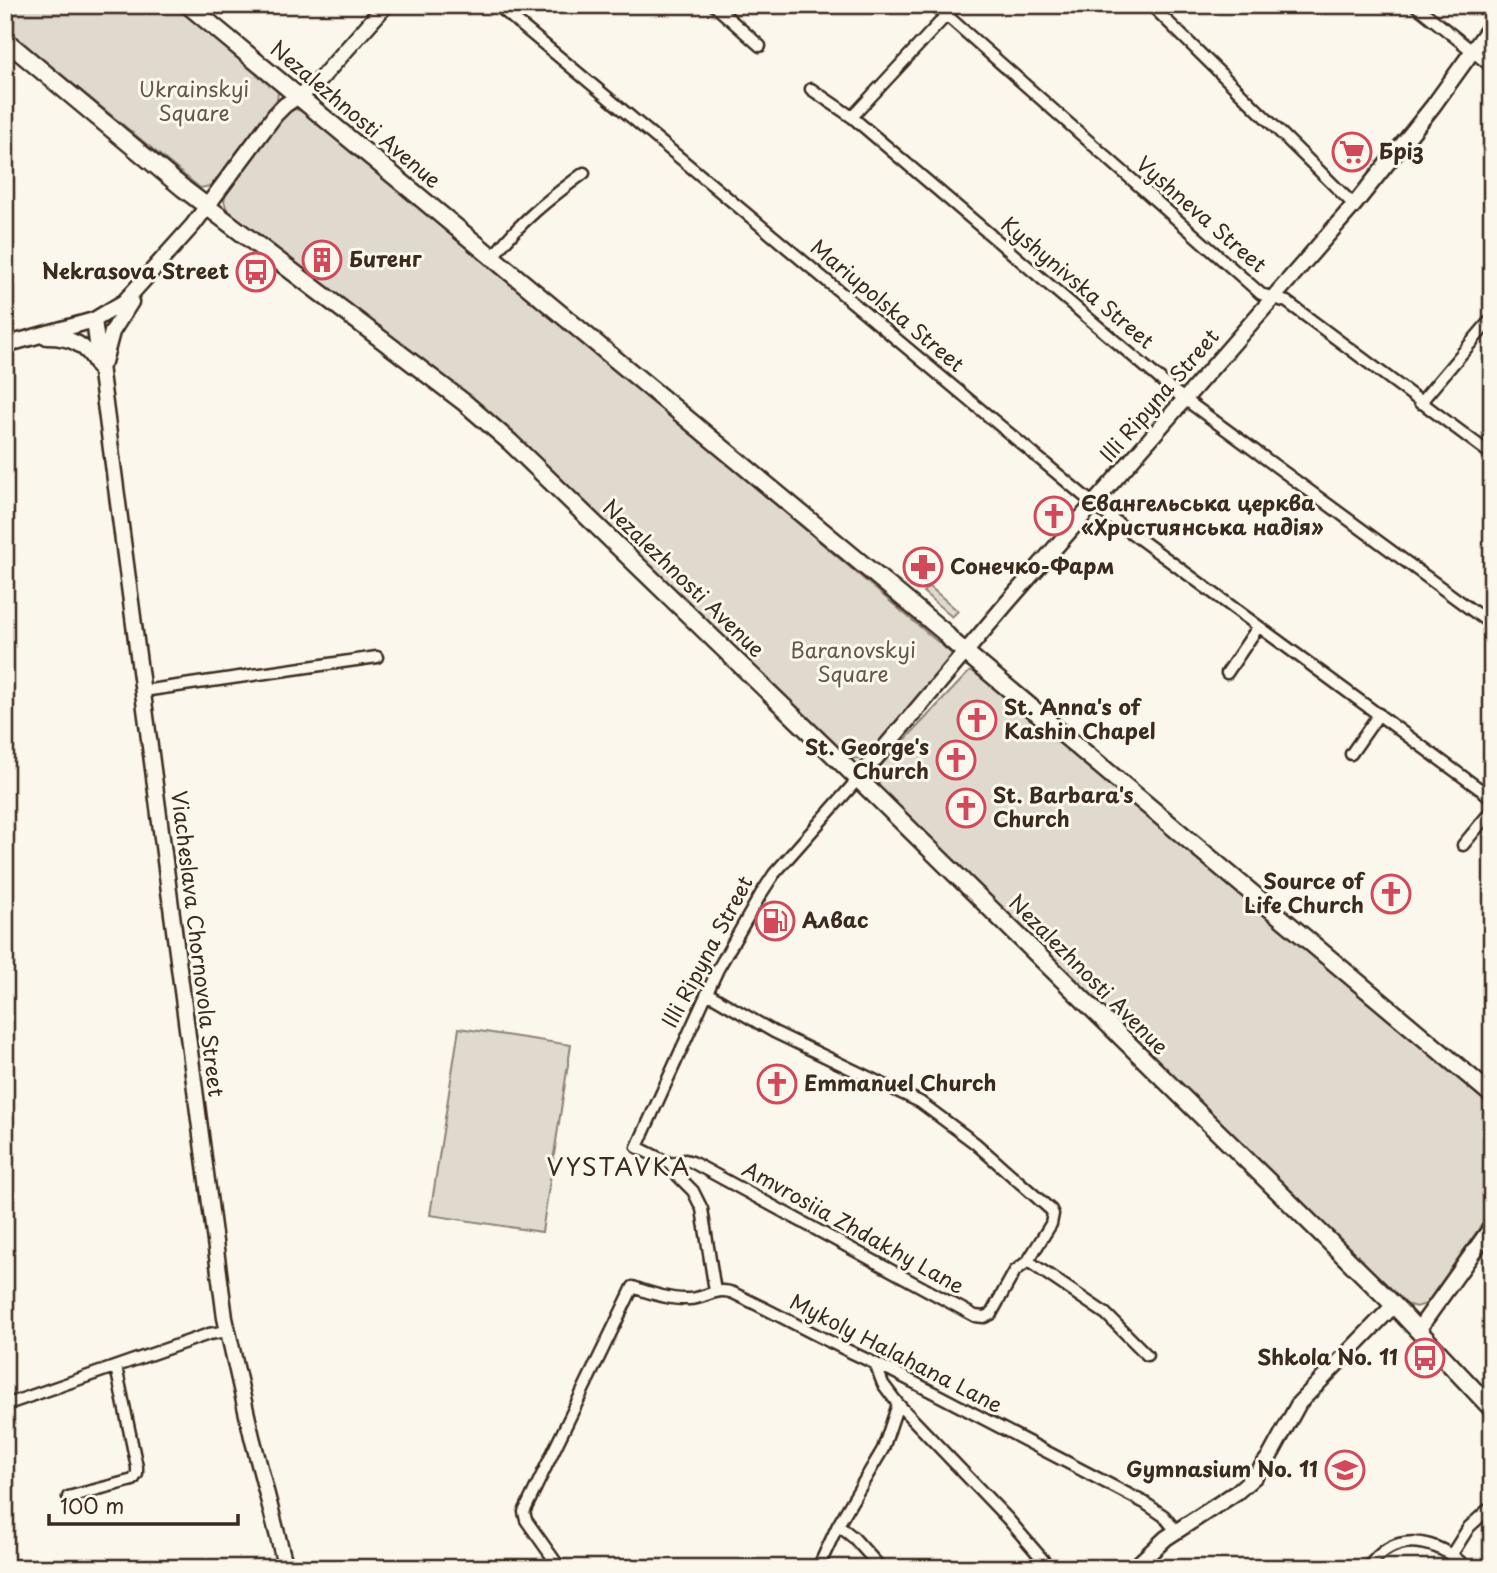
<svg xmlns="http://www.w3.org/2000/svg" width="1497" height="1573" font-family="'Playpen Sans',sans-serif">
<rect width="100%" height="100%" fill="#fbf7ec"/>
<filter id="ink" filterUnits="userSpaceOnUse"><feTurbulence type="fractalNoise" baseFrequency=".0143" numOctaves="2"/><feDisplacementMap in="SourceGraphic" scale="14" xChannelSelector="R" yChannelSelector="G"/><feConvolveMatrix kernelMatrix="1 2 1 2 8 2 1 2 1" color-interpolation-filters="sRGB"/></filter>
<g filter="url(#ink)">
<path fill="#dfd9ce" stroke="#8d8276" stroke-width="2" d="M5 5H174L276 88 278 93 277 99 211 186 200 188 5 28Z
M295 109 305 112 630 381 951 653 953 659 872 753C861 760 854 761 843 753L494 416 227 210 224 201 226 194 287 112Z
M929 586 958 611 952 617 923 592Z
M976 670 1492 1103V1210L1426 1304 1416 1307 1402 1303 883 793C876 782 876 773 884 762L969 672Z
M459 1028 571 1045 542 1232 430 1215Z"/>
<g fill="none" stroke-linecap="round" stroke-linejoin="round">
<defs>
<path id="street" d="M497 5 1103 512 1492 798
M714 5 760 46
M935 5 1261 294 1287 302 1492 455
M1151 5 1354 205
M1415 5 1492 67
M811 89 852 117 1175 392 1492 625
M852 117 956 5
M493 257C518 223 550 198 584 173
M1420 403 1492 318
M1227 673 1258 627
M143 691 377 657
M1351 754 1379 714
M1463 845 1492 810
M707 993 774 1032 920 1102 975 1143 1051 1210 1053 1214 1051 1224 1028 1261 1015 1271 991 1314 984 1317 975 1316 692 1162 685 1160 671 1164 637 1147 718 969 761 894 774 874 858 779
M671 1164 678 1176 693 1191 702 1209 715 1291
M1028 1261 1106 1314 1147 1355
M876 1366 883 1384 898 1404 1007 1518 1050 1568
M5 1405 209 1334 228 1331
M68 1497 133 1480 137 1474V1467L116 1367
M838 1525 854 1538 881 1568
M1452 1554 1469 1527 1492 1506
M560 1568 526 1520 524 1512 633 1287C649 1293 671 1300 689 1299 705 1299 716 1286 733 1293 786 1318 838 1348 892 1371L1145 1503 1164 1516 1175 1530
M818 1568 838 1525 883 1449 898 1404
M1368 1568C1395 1529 1437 1539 1467 1568"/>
<path id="secondary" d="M94 320 225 1318 252 1437 286 1568
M47 337C72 337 87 345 98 367
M5 345 94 320 124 302 193 225 275 115 285 105 315 85 386 5
M104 362 112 332 131 302
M858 779 1006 604 1354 205 1433 106 1492 24
M1418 1330 1492 1226
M1134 1568 1166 1538 1237 1492 1254 1477 1270 1456 1299 1403 1394 1305"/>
<path id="primary" d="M188 5 943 631 952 641 1492 1095
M5 40 184 189 465 403 510 442 880 800 1394 1305 1492 1409"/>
</defs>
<use href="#street" stroke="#3b2a1e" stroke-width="15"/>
<use href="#secondary" stroke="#3b2a1e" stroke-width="19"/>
<use href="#primary" stroke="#3b2a1e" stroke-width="21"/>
<use href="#street" stroke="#fbf7ec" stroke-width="10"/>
<use href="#secondary" stroke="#fbf7ec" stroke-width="14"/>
<use href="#primary" stroke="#fbf7ec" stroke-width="16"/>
</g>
</g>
<defs>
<symbol id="supermarket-ring" viewBox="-11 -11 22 22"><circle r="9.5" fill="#fbf7ec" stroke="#d1495b" stroke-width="1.5"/><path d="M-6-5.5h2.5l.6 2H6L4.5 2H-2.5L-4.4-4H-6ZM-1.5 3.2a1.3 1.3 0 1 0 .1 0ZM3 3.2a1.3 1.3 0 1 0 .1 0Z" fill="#d1495b"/></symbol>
<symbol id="building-ring" viewBox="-11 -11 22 22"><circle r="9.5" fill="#fbf7ec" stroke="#d1495b" stroke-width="1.5"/><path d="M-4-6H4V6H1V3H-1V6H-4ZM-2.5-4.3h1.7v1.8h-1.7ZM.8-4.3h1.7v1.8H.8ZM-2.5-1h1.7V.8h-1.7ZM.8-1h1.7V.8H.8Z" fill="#d1495b"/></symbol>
<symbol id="bus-ring" viewBox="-11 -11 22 22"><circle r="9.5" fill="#fbf7ec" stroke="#d1495b" stroke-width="1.5"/><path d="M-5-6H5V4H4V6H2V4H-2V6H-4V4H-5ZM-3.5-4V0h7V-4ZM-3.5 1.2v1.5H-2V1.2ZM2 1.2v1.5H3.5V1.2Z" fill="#d1495b"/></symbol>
<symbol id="church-ring" viewBox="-11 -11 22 22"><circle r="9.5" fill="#fbf7ec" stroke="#d1495b" stroke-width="1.5"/><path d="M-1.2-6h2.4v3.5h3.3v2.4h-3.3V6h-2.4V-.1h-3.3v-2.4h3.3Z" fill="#d1495b"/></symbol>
<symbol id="pharmacy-ring" viewBox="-11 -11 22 22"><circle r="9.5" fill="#fbf7ec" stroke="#d1495b" stroke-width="1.5"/><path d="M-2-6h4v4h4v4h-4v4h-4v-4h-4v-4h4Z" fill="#d1495b"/></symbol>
<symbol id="fuel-ring" viewBox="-11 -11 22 22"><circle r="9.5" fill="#fbf7ec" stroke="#d1495b" stroke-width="1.5"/><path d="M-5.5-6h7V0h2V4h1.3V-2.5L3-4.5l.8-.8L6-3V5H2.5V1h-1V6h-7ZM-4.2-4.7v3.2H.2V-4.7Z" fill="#d1495b"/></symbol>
<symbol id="school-ring" viewBox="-11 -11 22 22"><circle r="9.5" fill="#fbf7ec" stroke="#d1495b" stroke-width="1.5"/><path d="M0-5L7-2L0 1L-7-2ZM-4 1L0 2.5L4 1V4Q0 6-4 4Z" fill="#d1495b"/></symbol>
</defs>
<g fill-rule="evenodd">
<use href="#supermarket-ring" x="1330" y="130" width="44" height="44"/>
<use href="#building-ring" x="300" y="238" width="44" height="44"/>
<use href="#bus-ring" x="234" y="250" width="44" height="44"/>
<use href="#church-ring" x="1032" y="494" width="44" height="44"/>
<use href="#pharmacy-ring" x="901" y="545" width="44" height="44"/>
<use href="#church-ring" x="955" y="698" width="44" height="44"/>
<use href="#church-ring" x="934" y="738" width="44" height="44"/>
<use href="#church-ring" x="944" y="786" width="44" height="44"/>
<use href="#church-ring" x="1369" y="872" width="44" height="44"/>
<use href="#fuel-ring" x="753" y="899" width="44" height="44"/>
<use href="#church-ring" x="755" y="1062" width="44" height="44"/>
<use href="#bus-ring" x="1403" y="1336" width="44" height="44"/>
<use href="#school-ring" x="1323" y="1448" width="44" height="44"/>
</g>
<g text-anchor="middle" stroke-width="6" stroke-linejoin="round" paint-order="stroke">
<g font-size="21" fill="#64564a" stroke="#fbf7ec">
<text x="194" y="97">Ukrainskyi<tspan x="194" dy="24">Square</tspan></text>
<text x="853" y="658">Baranovskyi<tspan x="853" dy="24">Square</tspan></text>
</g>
<g font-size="21" fill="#3b2a1e" stroke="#fbf7ec">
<text transform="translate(355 115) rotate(40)" y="7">Nezalezhnosti Avenue</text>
<text transform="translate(1201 215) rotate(41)" y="7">Vyshneva Street</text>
<text transform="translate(1077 283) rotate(40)" y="7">Kyshynivska Street</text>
<text transform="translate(887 306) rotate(40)" y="7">Mariupolska Street</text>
<text transform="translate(1160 396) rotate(-49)" y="7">Illi Ripyna Street</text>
<text transform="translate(683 579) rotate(44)" y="7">Nezalezhnosti Avenue</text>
<text transform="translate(197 944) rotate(83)" y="7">Viacheslava Chornovola Street</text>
<text transform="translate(708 952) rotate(-62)" y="7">Illi Ripyna Street</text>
<text transform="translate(1088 975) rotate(45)" y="7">Nezalezhnosti Avenue</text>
<text transform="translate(853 1228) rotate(29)" y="7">Amvrosiia Zhdakhy Lane</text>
<text transform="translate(896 1354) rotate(27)" y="7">Mykoly Halahana Lane</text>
</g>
<g font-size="21" font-weight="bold" fill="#3b2a1e" stroke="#fbf7ec" text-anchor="start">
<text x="1379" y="159">Бріз</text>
<text x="349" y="267">Битенг</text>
<text x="229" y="279" text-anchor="end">Nekrasova Street</text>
<text x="1081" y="511">Євангельська церква<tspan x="1081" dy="24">«Християнська надія»</tspan></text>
<text x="950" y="574">Сонечко-Фарм</text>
<text x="1004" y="715">St. Anna's of<tspan x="1004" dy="24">Kashin Chapel</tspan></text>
<text x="929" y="755" text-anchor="end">St. George's<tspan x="929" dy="24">Church</tspan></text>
<text x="993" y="803">St. Barbara's<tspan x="993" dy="24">Church</tspan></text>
<text x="1364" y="889" text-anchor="end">Source of<tspan x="1364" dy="24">Life Church</tspan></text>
<text x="802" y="928">Алвас</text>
<text x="804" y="1091">Emmanuel Church</text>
<text x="1398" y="1365" text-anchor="end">Shkola No. 11</text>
<text x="1318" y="1477" text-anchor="end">Gymnasium No. 11</text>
</g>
<g font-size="24" letter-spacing="2" fill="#3b2a1e" stroke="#fbf7ec">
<text x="619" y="1176">VYSTAVKA</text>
</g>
</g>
<rect width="1497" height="1573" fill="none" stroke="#fbf7ec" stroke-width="28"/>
<rect x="14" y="14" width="1469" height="1545" fill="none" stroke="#3b2a1e" stroke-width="2.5" filter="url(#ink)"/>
<path d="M49 1514v10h189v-10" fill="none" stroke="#3b2a1e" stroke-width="3.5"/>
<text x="60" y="1514" font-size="21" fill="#3b2a1e" stroke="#fbf7ec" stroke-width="5" paint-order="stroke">100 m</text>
</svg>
